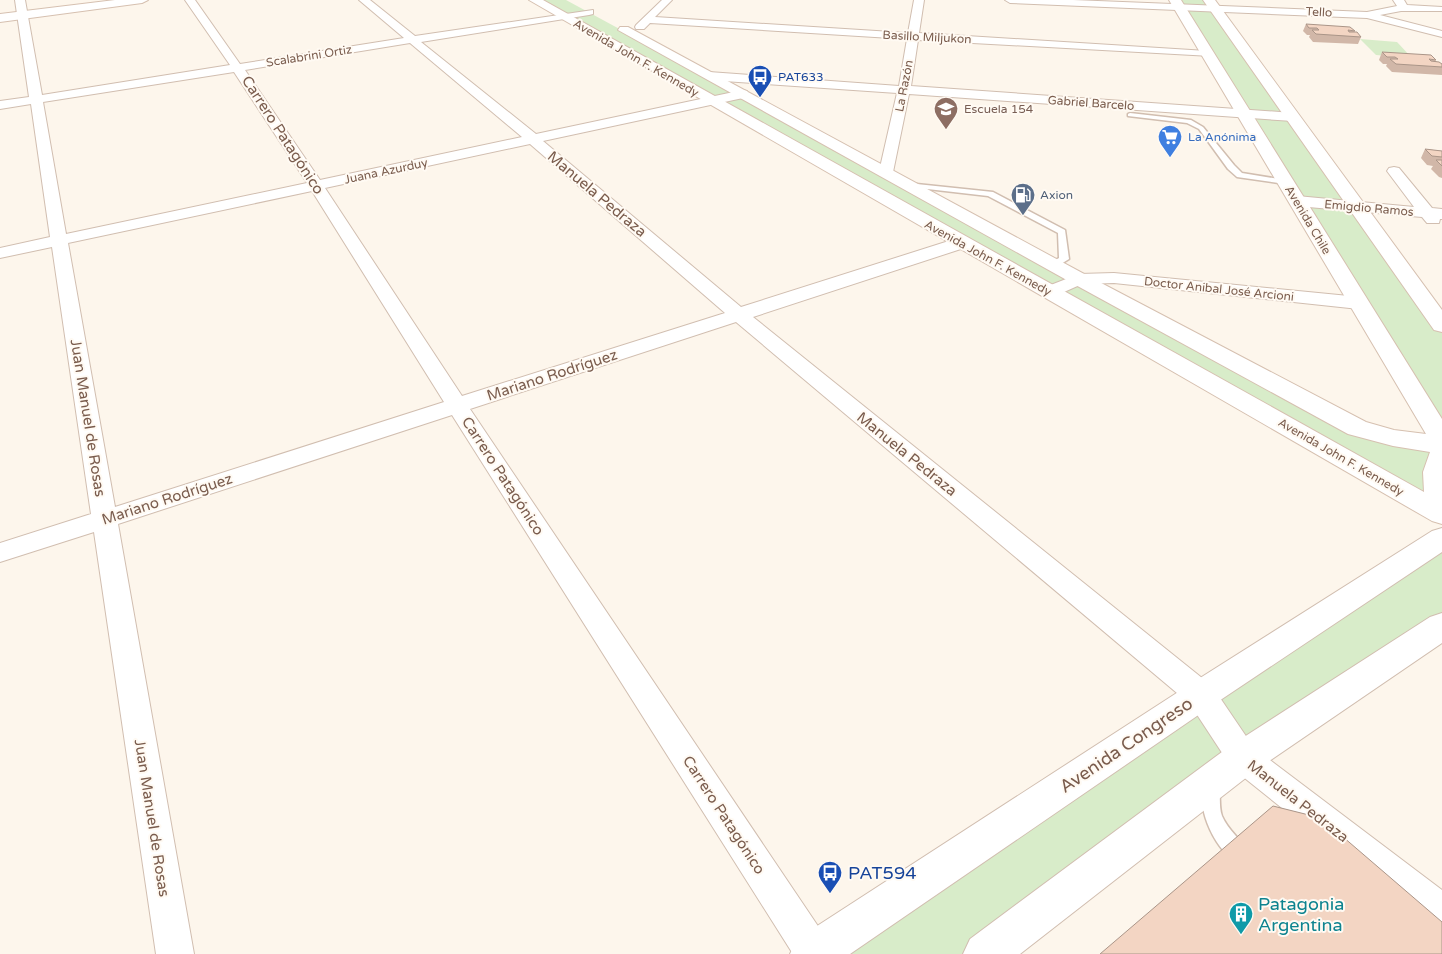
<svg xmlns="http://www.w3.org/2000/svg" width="1442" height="954" font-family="'Varela Round',sans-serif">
<rect width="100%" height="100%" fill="#fdf6ec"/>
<path fill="#d8ecc9" d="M535 0H566L1357 428 1442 445V514Z
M1175 0H1209L1442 325V440Z
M1360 39 1397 42 1412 58 1376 55Z
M1442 538V626L985 954H812Z"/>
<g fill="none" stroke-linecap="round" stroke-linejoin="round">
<defs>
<path id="service" d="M1130 113 1191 120 1203 127 1234 165 1242 173 1285 180 1289 182 1285 184 1237 177 1228 169 1199 129 1187 123 1128 116V114Z
M907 183 993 192 1065 230 1069 259 1056 267H1050V263L1059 258 1058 233 988 196 910 187 906 185Z
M1211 782 1217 784C1222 794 1218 805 1222 816 1228 831 1243 840 1249 855L1246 861 1240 864C1218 855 1194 808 1205 784Z"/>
<path id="minor" d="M15 0H25L42 95 230 65 185 0H195L240 64 404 38 359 0H370L415 36 593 10V14L589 15 421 42 536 134 743 90 747 91 749 94 743 98 543 141 741 307 955 239H967L969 243 967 247 753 317 1212 686 1254 748 1442 890V931L1429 926 1232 768 1190 704 736 322 470 409 828 941 834 954H793L452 415 118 524 194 954H156L94 532 0 562V543L91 514 52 247 0 258V248L50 237 31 104 0 109V101L29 97ZM410 43 522 137 320 180 245 70ZM234 72 307 183 66 234 43 102ZM530 144 725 313 462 396 325 188ZM312 191 444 402 115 507 68 243Z
M662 0H672L655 17 908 33 914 0H924L919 33 1207 51 1213 54 1211 56 918 40 911 86 1293 113 1300 117 1293 121 909 94 893 172 891 175H881L879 172 897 93 709 80 703 76 709 72 899 86 907 39 650 23 644 29H636L635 27 636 25Z
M1005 0H1073L1367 12 1397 6 1393 0H1404L1407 5 1442 7V11H1401L1380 15 1442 31V37L1367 18 1010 3Z
M1394 167 1399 168 1432 208 1442 209V219H1440L1439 223H1427L1422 217 1297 206 1291 204 1289 201 1291 198 1297 196 1414 207 1387 171 1389 168Z
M1114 273 1359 297 1366 299 1368 303 1366 307 1359 309 1114 283 1082 284 1055 296 1049 297 1043 296 1040 292 1043 288 1079 274Z"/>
<path id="tertiary" d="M1442 528V552L1213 705 850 954H790L797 939 1189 685 1432 531Z
M1442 613V643L1256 770 1020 954H963L970 939 1230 746 1430 617Z"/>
<path id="secondary" d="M115 0H148L142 3 0 22V14Z
M529 0H543L1424 492 1423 472 1430 452 1393 446 1348 434 1072 283 618 30 620 27H628L1086 275 1366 422 1394 430 1426 434 1169 0H1181L1442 419V524L1432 521Z
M1203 0H1215L1442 310V332L1434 330Z"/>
</defs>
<use href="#service" stroke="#d1beb0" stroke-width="3"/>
<use href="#minor" stroke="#d1beb0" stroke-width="2"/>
<use href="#tertiary" stroke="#d1beb0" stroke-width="2"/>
<use href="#secondary" stroke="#d6c0b0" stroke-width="2"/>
<use href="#service" fill="#fff" fill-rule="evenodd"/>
<use href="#minor" fill="#fff" fill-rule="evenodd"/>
<use href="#tertiary" fill="#fff" fill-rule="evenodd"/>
<use href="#secondary" fill="#fff" fill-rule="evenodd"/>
</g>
<path fill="#d1b7a8" d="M1306 24 1355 31 1354 32 1361 37 1358 44 1313 42 1309 37 1310 35H1307L1303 31Z
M1382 52 1436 60 1435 61 1442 64V75L1392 72 1386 66 1387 64H1383L1379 60Z
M1425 149 1442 151V178L1439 177 1431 169 1433 166 1427 165 1421 158Z"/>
<path fill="#f3d5c3" stroke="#aa9588" d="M1306 24 1350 27 1355 31 1348 30 1349 32H1357L1361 37 1316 34 1312 30H1319L1317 28H1309Z
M1382 52 1431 55 1436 60 1429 59 1431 61 1439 62 1442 64V67L1396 64 1390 59H1398L1395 57H1387Z
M1425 149 1442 151V157L1432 156Z
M1436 160H1442V166Z
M1273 806 1321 818 1442 922V954H1100Z"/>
<defs>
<symbol id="bus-pin" viewBox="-11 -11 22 30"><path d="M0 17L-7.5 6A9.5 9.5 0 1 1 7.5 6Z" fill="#1a4fb4" stroke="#fffaf3"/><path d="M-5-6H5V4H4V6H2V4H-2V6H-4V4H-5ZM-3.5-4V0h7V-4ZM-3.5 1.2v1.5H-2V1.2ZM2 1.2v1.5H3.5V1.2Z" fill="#fff"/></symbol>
<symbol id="school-pin" viewBox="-11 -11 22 30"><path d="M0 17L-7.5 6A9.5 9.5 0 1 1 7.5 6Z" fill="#8d6e63" stroke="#fffaf3"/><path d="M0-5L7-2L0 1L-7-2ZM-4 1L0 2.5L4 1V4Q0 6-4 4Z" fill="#fff"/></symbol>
<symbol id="supermarket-pin" viewBox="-11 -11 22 30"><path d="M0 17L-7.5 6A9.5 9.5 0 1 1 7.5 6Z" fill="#3f7fe0" stroke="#fffaf3"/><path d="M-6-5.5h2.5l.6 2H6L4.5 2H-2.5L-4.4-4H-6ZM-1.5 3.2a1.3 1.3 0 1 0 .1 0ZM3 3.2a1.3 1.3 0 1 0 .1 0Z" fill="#fff"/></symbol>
<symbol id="fuel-pin" viewBox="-11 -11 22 30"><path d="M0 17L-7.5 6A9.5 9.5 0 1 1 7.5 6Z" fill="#5c6f8a" stroke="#fffaf3"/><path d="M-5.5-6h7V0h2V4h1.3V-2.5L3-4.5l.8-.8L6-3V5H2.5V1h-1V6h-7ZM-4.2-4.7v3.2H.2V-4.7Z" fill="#fff"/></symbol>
<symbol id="building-pin" viewBox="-11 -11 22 30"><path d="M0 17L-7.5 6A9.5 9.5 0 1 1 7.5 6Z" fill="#0f9aa8" stroke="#fffaf3"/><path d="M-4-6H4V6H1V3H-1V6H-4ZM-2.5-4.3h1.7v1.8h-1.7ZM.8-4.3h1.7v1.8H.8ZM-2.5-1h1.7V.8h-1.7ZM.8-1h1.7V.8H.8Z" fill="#fff"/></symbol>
</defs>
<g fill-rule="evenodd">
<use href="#bus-pin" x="746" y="63" width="28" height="38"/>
<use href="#school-pin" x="932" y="95" width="28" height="38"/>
<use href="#supermarket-pin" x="1156" y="123" width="28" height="38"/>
<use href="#fuel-pin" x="1009" y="181" width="28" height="38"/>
<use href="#bus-pin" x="816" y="859" width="28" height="38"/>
<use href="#building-pin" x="1227" y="900" width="28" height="38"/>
</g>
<g text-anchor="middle" stroke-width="4" stroke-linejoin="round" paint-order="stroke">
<g font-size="12" fill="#7a5c4d" stroke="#fffaf3">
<text transform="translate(1319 12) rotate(3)" y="4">Tello</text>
<text transform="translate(927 37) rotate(3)" y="4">Basillo Miljukon</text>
<text transform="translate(309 56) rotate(-9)" y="4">Scalabrini Ortiz</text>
<text transform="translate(636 58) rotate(30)" y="4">Avenida John F. Kennedy</text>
<text transform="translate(904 86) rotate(-79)" y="4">La Razón</text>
<text transform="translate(1091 103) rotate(4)" y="4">Gabriel Barcelo</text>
<text transform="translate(386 171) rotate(-12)" y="4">Juana Azurduy</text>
<text transform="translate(1369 208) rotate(5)" y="4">Emigdio Ramos</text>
<text transform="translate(1308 220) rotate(59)" y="4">Avenida Chile</text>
<text transform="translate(988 258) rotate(29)" y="4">Avenida John F. Kennedy</text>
<text transform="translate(1219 289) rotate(6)" y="4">Doctor Anibal José Arcioni</text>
<text transform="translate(1341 457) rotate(30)" y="4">Avenida John F. Kennedy</text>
</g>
<g font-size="12" fill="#164399" stroke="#fffaf3" text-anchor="start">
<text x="778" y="81">PAT633</text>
</g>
<g font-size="12" fill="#785e54" stroke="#fffaf3" text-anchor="start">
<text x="964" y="113">Escuela 154</text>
</g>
<g font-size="12" fill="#366cbe" stroke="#fffaf3" text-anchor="start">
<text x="1188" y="141">La Anónima</text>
</g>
<g font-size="12" fill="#4e5e75" stroke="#fffaf3" text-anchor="start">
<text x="1040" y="199">Axion</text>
</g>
<g font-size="15" fill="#7a5c4d" stroke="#fffaf3">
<text transform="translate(283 135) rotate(57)" y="5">Carrero Patagónico</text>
<text transform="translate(597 194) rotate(40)" y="5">Manuela Pedraza</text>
<text transform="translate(552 375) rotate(-18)" y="5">Mariano Rodríguez</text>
<text transform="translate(88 418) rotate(81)" y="5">Juan Manuel de Rosas</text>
<text transform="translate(907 454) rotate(39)" y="5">Manuela Pedraza</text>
<text transform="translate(503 476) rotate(57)" y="5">Carrero Patagónico</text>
<text transform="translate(167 499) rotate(-18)" y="5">Mariano Rodríguez</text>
<text transform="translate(1298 801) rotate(38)" y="5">Manuela Pedraza</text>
<text transform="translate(724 815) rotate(57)" y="5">Carrero Patagónico</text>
<text transform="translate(152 818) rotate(81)" y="5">Juan Manuel de Rosas</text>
</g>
<g font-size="18" fill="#7a5c4d" stroke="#fffaf3">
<text transform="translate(1126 745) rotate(-34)" y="6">Avenida Congreso</text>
</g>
<g font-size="18" fill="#164399" stroke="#fffaf3" text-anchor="start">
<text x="848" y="879">PAT594</text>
</g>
<g font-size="18" fill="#0d838f" stroke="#fffaf3" text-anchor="start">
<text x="1258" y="910">Patagonia<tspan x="1258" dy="21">Argentina</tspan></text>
</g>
</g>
</svg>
